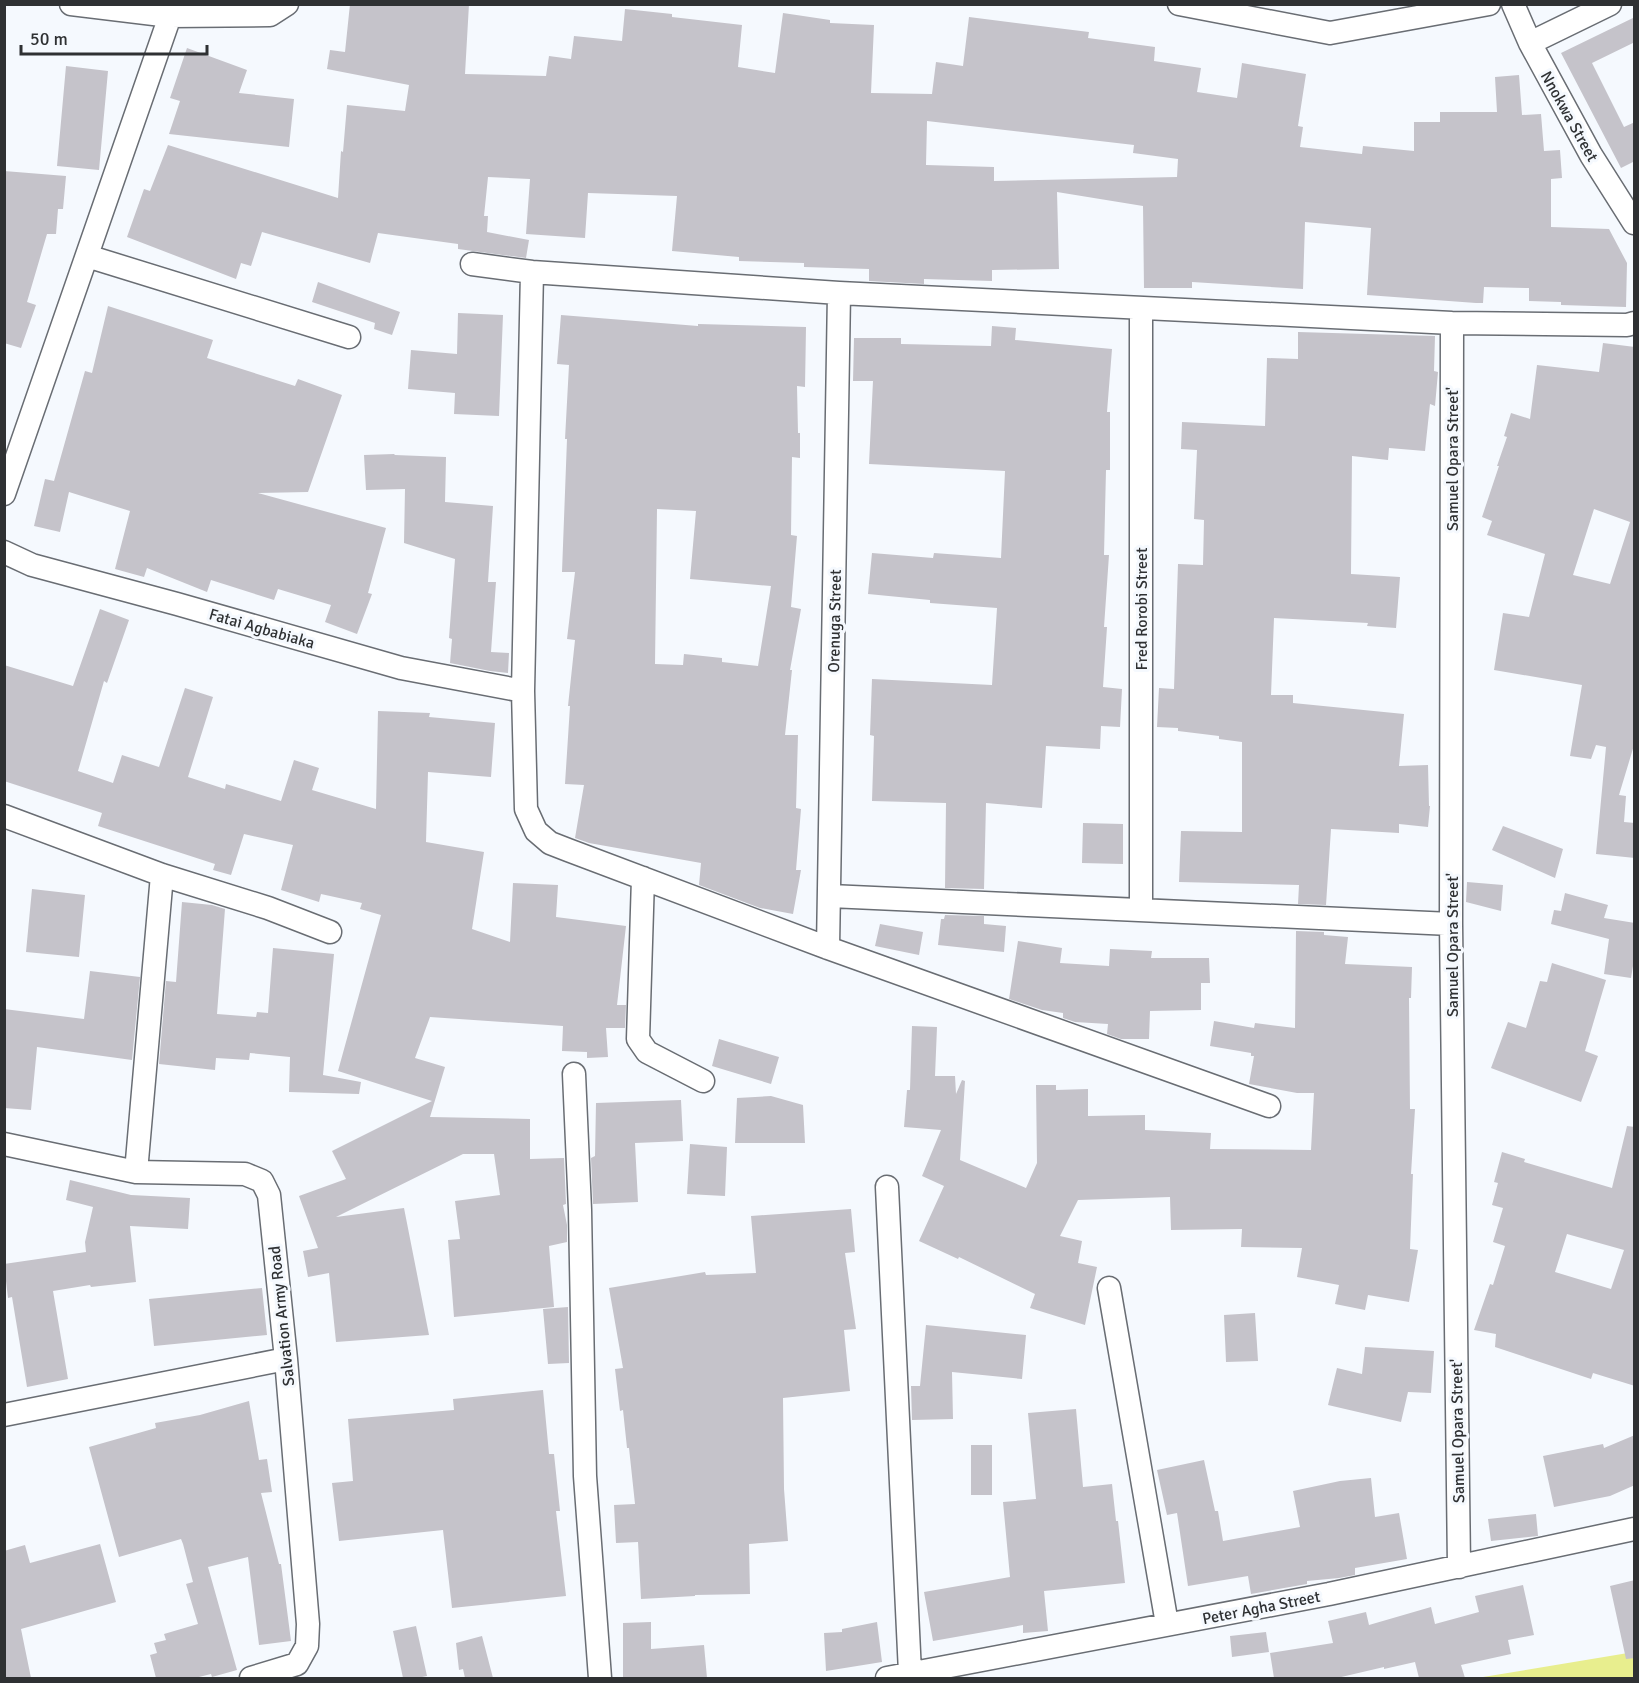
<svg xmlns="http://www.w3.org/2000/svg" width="1639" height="1683" font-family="Signika,sans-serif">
<rect width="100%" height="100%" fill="#f5f9fe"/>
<path fill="#e8ee8e" d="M1634 1652V1678H1477Z"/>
<path fill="#c5c3ca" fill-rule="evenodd" d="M350 4H469L465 74 546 76 549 56 571 59 574 36 622 41 625 9 672 14V17L742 25 738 67 775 73 783 13 830 20V23L874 25 871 93 932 94 936 62 963 66 969 17 1089 32 1088 38 1155 47 1154 61 1201 68 1197 92 1237 98 1242 63 1306 74 1298 126 1303 127 1300 147 1362 154 1363 146 1414 151V122H1440V112H1497L1495 77 1519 75 1522 115 1541 114 1544 151 1560 150 1562 178 1551 179V227L1609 229 1627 263 1626 307 1561 305V302L1529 301V288L1484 287 1483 303H1476L1367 295 1371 228 1305 222 1303 289 1192 282V288H1144L1143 206 1057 192 1059 269 992 270V281L924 279V284L869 281V269L804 267V263L739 261V257L672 251 677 196 588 193 585 238 526 234 530 179 488 177 484 216H488L487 232 529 240 526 258 458 249V244L378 233 370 263 262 232 251 266 241 263 236 279 127 237 144 189 150 191 168 145 338 198 341 151 343 152 347 105 405 111 409 85 327 69 330 50 345 52ZM927 121 1134 145 1133 153 1178 159 1177 177 994 181V167L926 165Z
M1635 17V42L1592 63 1624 127 1635 122V161L1621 168 1561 53Z
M187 48 247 70 239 93 294 99 289 147 169 134 180 101 170 98Z
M66 66 108 71 99 170 57 166Z
M4 171 66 176 63 209H58L56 234H47L27 302 36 305 21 348 4 343Z
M318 282 400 312 392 335 374 329 375 323 312 302Z
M108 306 213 340 207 358 295 386 298 379 342 395 308 492 258 493 386 528 368 593 372 594 357 634 325 622 331 605 278 589 274 600 211 580 207 592 147 568 144 577 115 569 130 511 69 492 60 532 34 526 45 479 54 481 85 371 92 373Z
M458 313 503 315 499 416 454 414 455 393 408 389 411 350 457 354Z
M561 315 698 326V324L806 327 805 387 797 386 798 433H800V458L792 457 791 535 797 536 791 607 801 609 790 670H792L785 735H798L796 808 801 809 796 870H801L793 914 760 908 699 885 701 863 589 843 575 838 584 785 565 784 570 706H568L575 640 567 639 575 572H562L567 439H565L569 365 557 364ZM657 509 696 511 690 579 771 586 758 666 722 662V658L684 654 683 665 655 664Z
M992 326 1016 328 1015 340 1112 349 1107 412H1110V470H1106L1104 555H1109L1104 627H1107L1103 687 1122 689 1120 727 1101 726 1100 749 1046 746 1042 808 986 803 984 889 945 888 946 803 872 801 874 736 870 735 872 679 992 685 997 608 930 603V600L868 594 872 553 933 558 934 553 1001 558 1005 471 869 464 873 381H853L854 338H901V344L991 346Z
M1298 332 1435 336 1434 371 1438 372 1435 406 1430 404 1425 451 1389 448 1388 460 1352 456 1351 574 1400 577 1396 628 1367 626 1368 623 1274 618 1271 695H1293V703L1404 714 1399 766 1428 765 1429 806H1430L1428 827 1399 824V833L1331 829 1326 905 1298 904 1299 885 1179 882 1181 831 1242 832V742L1219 739V736L1178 731V728L1157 727 1159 688 1174 689 1178 564 1203 565 1204 520 1194 519 1197 450 1181 449 1182 422 1265 426 1267 358 1298 359Z
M1603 343 1635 347V742L1619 795 1626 796 1624 822 1635 823V858L1596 854 1606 747 1596 745 1591 759 1570 756 1582 685 1494 670 1503 613 1529 617 1545 554 1487 535 1492 521 1482 517 1499 466H1497L1507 437 1504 436 1511 413 1530 419 1537 365 1599 372ZM1594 509 1630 522 1610 584 1573 575Z
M394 454 395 455 446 457 445 502 493 506 488 582H496L491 652 509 653 508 673 490 671 450 663 452 639 449 638 455 559 404 543 405 489 366 490 364 455Z
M100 609 129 620 107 683 104 681 78 771 113 783 122 755 159 767 185 688 213 697 188 777 225 789 226 784 281 801 294 760 319 768 312 790 376 809 378 711 430 713 429 717 495 723 491 777 428 772 426 842 484 852 472 929 510 942 513 883 558 885 556 917 626 926 617 1005H626L625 1028H606L608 1057 587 1058V1052L562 1051 563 1026 430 1017 415 1058 445 1067 430 1117 530 1119V1159L564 1158 566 1204 563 1205 567 1225V1242L549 1246 554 1307 454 1317 448 1240 460 1239 455 1201 500 1195 494 1154H463L336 1217 404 1208 429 1335 336 1342 329 1273 308 1277 303 1251 318 1248 299 1196 346 1179 332 1151 432 1101 338 1071 381 915 360 909 362 903 321 894 319 902 281 890 293 845 244 834 231 875 213 870 215 864 98 826 102 813 4 781V665L73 686Z
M1083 823 1123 824V864L1082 863Z
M1503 826 1563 849 1555 878 1492 850Z
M1467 882 1503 885 1501 911 1466 902Z
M32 889 85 895 79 957 26 952Z
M1565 893 1608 905 1604 918 1635 923V954L1631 978 1604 974 1609 939 1551 924 1554 910 1561 911Z
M182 902 212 905 225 909 217 1014 256 1017 257 1012 268 1013 273 948 334 954 323 1075 361 1082 359 1094 289 1092 290 1057 250 1053 249 1060 216 1058 215 1070 159 1064 166 981 176 982Z
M945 915 984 916V924L1006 926 1004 952 938 945 941 919H944Z
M880 924 923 932 919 955 875 946Z
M1296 931 1324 932V935L1348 937 1345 964 1412 967 1411 998H1409L1410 1109H1415L1411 1174H1413L1410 1249 1418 1250 1409 1302 1368 1295 1365 1310 1335 1304 1339 1285 1297 1277 1302 1248 1241 1247 1242 1229 1171 1230 1170 1197 1078 1200 1060 1236 1082 1241 1078 1263 1097 1267 1085 1325 1030 1308 1035 1294 959 1257 958 1259 919 1241 944 1186 922 1176 941 1130 904 1127 907 1090H910L912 1026 937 1027 935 1076H955L956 1094 962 1080 965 1081 960 1160 1026 1188 1037 1163 1036 1085H1056V1090L1088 1089V1116L1145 1115V1130L1211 1133 1210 1149 1311 1150 1314 1093H1297L1249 1084 1254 1056H1251V1053L1210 1046 1214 1021 1254 1028 1255 1023 1295 1028Z
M1018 941 1062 948 1060 963 1109 966 1110 949 1152 951 1151 958H1209L1210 983H1201V1010L1150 1011 1149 1039H1121L1107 1034 1108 1024 1075 1022 1063 1018V1013L1042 1010 1009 999Z
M1552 963 1606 980 1585 1051 1598 1056 1581 1102 1491 1068 1508 1022 1526 1028 1540 981 1547 982Z
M90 971 140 977 132 1060 37 1047 31 1110 4 1108V1009L84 1019Z
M719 1039 779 1057 771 1084 712 1066Z
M771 1096 803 1105 805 1143H735L737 1098Z
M681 1100 683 1141 635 1143 638 1202 593 1204 591 1158 595 1156 596 1103Z
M1627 1126 1635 1127V1386L1593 1373 1591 1379 1495 1347 1496 1334 1474 1330 1490 1284 1493 1285 1505 1246 1493 1242 1503 1208 1492 1205 1498 1183 1494 1182 1502 1152 1525 1159 1524 1162 1612 1188ZM1567 1234 1624 1250 1611 1289 1555 1272Z
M690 1144 727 1147 725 1196 687 1194Z
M70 1180 131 1195 190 1198 188 1229 130 1226 136 1282 91 1287 90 1285 53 1291 68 1379 27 1387 12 1297 8 1298 4 1264 86 1252 85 1242 93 1207 66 1200Z
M851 1209 855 1252 845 1253 856 1329 844 1330 850 1391 783 1398 784 1489 788 1541 749 1544 750 1594 695 1595V1596L641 1599 638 1542 616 1543 614 1505 635 1504 629 1448H627L623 1410 620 1411 615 1369 623 1368 609 1288 705 1272 706 1275 756 1273 751 1216Z
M262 1288 267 1335 154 1346 149 1299Z
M568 1307 569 1363 548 1364 543 1309Z
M1255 1313 1258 1361 1226 1362 1224 1315Z
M926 1325 1026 1335 1022 1379 952 1372 953 1419 912 1420 911 1386H920Z
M1365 1347 1434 1351 1431 1393 1408 1392 1401 1422 1328 1405 1337 1368 1362 1374Z
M543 1390 549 1454H554L560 1511H556L566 1596 452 1608 443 1530 339 1541 332 1483 353 1481 348 1419 454 1410 453 1399Z
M249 1401 259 1460 267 1459 272 1492 261 1493 279 1564H281L291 1641 259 1645 248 1557 208 1567 237 1670 212 1677 211 1674 195 1678H156L150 1655 157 1653 154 1643 166 1640 164 1634 198 1624 186 1584 193 1582 183 1544 181 1539 119 1557 89 1447 156 1428 155 1423 200 1415Z
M1076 1409 1083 1487 1112 1484 1116 1521H1118L1125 1583 1044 1591 1048 1631 1023 1633V1625L933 1641 924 1592 1010 1577 1003 1502 1036 1499 1028 1413Z
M1635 1435V1485L1610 1496 1554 1507 1543 1456 1603 1444 1604 1448Z
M971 1445H992V1495H971Z
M1204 1460 1215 1511H1218L1223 1541 1300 1527 1293 1491 1340 1481 1371 1478 1375 1517 1399 1513 1407 1559 1355 1568V1575L1339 1578 1307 1581V1584L1251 1594 1248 1576 1188 1586 1177 1513 1167 1515 1157 1470Z
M1536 1514 1538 1536 1491 1541 1488 1519Z
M100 1544 116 1602 21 1629 31 1678H4V1551L25 1545 30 1563Z
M1635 1580V1658L1626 1659 1610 1586Z
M1523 1585 1534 1635 1508 1640 1511 1654 1461 1665 1465 1678H1419L1415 1662 1384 1669V1667L1337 1678H1274L1270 1653 1333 1643 1328 1621 1366 1612 1369 1625 1431 1607 1435 1624 1479 1612 1475 1596Z
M651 1622V1649L704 1645 707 1678H623V1623Z
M877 1622 882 1662 826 1671 824 1633 842 1632V1629Z
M416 1626 427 1676 417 1678H403L393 1631Z
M1266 1632 1269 1652 1232 1657 1230 1636Z
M482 1636 493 1678H465L463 1669 459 1670 456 1643Z"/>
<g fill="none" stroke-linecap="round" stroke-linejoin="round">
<defs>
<path id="minor" d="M71 4 170 16 270 15 287 4
M1179 4 1330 33 1489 4
M1513 4 1530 43 1591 155 1634 223
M1530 43 1610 4
M87 256 349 337
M472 264 532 272 839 293 1452 323 1627 325 1634 323
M532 272 523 691 526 809 536 831 550 843 568 850 828 948 1269 1106
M1141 309V910
M1452 323 1451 924 1459 1567
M4 494 170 16
M4 552 32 565 177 604 401 668 523 691
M4 816 162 875 268 908 330 932
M643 878 638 1039 647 1052 703 1081
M830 896 1451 924
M828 948 839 293
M574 1074 580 1210 585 1476 600 1678
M4 1144 136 1172 245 1174 262 1181 269 1195 286 1359 308 1624 307 1646 297 1664 251 1678
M136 1172 162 875
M887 1187 910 1673
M1109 1288 1167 1624
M4 1415 286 1359
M887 1678 1329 1594 1634 1529"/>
</defs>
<use href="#minor" stroke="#696d73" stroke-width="25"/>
<use href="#minor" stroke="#fff" stroke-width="22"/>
</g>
<g text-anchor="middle" stroke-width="6" stroke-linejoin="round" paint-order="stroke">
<g font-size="16" fill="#2f3133" stroke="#f5f9fe">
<text transform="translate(1570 116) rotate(61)" y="6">Nnokwa Street</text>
<text transform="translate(1452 459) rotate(-90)" y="6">Samuel Opara Street'</text>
<text transform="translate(1141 609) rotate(-90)" y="6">Fred Rorobi Street</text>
<text transform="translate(834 621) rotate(-89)" y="6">Orenuga Street</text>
<text transform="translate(262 628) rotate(16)" y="6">Fatai Agbabiaka</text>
<text transform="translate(1452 945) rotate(-90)" y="6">Samuel Opara Street'</text>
<text transform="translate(281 1316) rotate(-96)" y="6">Salvation Army Road</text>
<text transform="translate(1457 1431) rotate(-91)" y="6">Samuel Opara Street'</text>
<text transform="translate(1261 1607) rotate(-11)" y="6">Peter Agha Street</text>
</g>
</g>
<rect width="1639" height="1683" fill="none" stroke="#2f3133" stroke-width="12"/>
<path d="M21 45v9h186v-9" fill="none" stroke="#2f3133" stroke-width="3"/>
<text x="30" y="45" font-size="18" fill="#2f3133" stroke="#f5f9fe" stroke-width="4.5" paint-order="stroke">50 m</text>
</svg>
